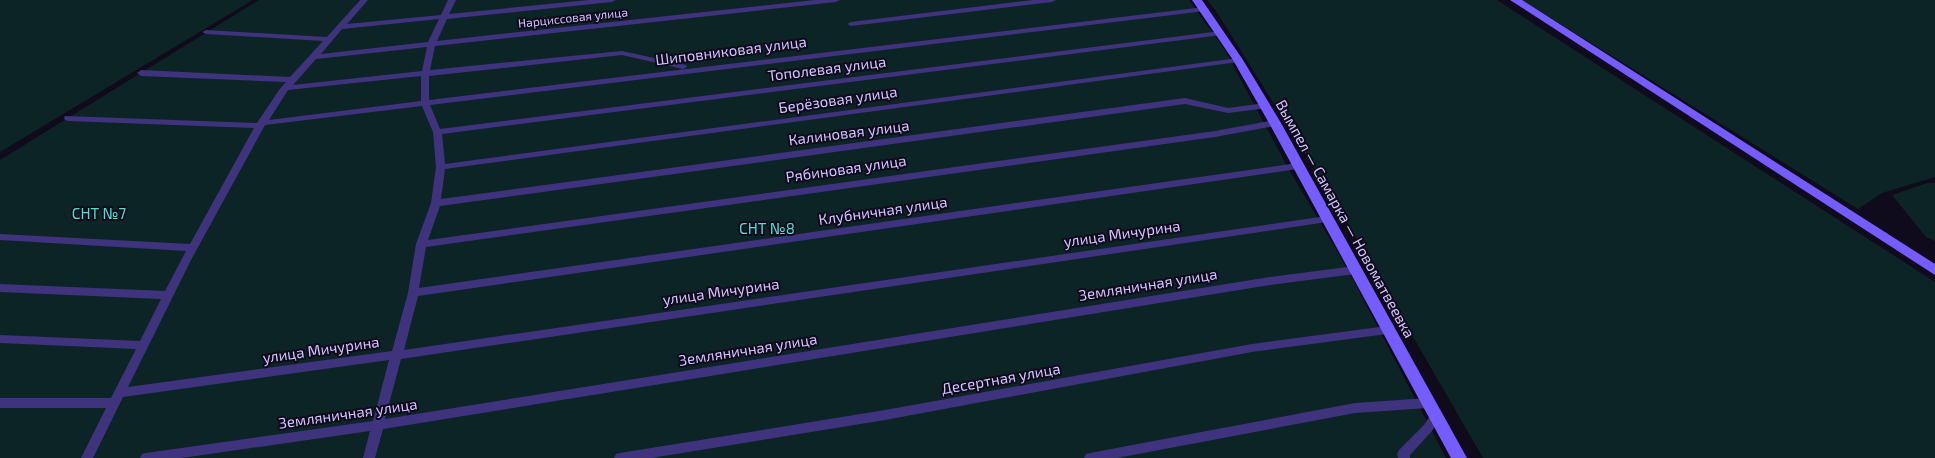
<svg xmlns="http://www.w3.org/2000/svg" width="1935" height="458" font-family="'Exo 2',sans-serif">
<rect width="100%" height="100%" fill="#0f0a1c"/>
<path fill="#0d2426" d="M0 0H253L0 152Z
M259 0H359L342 24 367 0H1189L1225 50 1287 166 1348 270 1446 458H0V160Z
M1207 0H1497L1935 282V458H1483L1337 205 1216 11Z
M1522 0H1935V177L1882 193 1858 209Z
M1927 183H1935V241L1926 237 1892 195Z"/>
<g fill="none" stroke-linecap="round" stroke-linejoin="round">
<path fill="#3f337d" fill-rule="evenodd" d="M360 0H368L347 24 441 15 448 0H456L449 14 589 0H616L612 2 447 19 437 41 815 0H840L836 2 435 46 430 70 622 51 686 65 687 67 683 69 622 55 429 76V100L1205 7 1209 9 1205 11 430 105 440 129 1221 31 1225 33 1221 35 442 134 445 164 1238 58 1242 60 1238 62 445 169 441 199 1185 98 1228 108 1265 103 1269 106 1268 108 1228 113 1185 104 440 206 428 240 1215 131 1275 120 1279 123 1275 126 1215 137 426 247 419 288 1298 163 1303 166 1298 169 418 296 404 350 1327 216 1332 219 1327 222 401 359 385 419 1270 277 1355 266 1360 270 1355 274 1270 285 383 429 375 458H363L370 431 182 458H140L142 454 146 453 373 421 389 360 123 397 93 458H81L106 408H0V398H111L136 349 0 343V335L140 341 161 299 0 292V284L165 291 186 251 0 240V234L190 244 254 128 68 121 65 120 64 118 65 116 257 123 279 90 286 82 141 76 137 73 141 70 290 77 323 41 206 34 202 32 206 30 327 37ZM439 19 428 42 321 54 342 29ZM427 47 422 71 293 85 316 59ZM421 76V101L269 120 288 90ZM422 106 433 132 436 167 431 203 416 244 408 293 392 351 128 387 191 260 265 125Z
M1033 0H1056L1052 2 851 26 847 24 851 22Z
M1387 326 1391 327 1393 330 1391 333 1387 334 1252 352 885 420 651 458H614L616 454 620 453 885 410 1252 344Z
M1428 398 1432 400 1434 403 1432 406 1428 408 1355 413 1117 458H1084L1086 454 1090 453 1355 403Z
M1435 412 1439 414 1441 417 1432 431 1410 455V458H1398L1397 454 1399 450 1424 425 1431 414Z"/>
<path fill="#745cff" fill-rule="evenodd" d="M1192 0H1202L1243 60 1281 123 1467 458H1451L1269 123 1233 60Z
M1510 0H1522L1935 264V275Z"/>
</g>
<g text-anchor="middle" stroke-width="4" stroke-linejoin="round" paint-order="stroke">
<g font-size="12" fill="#d3c5ff" stroke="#0f0a1c">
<text transform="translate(573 18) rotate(-6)" y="4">Нарциссовая улица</text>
</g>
<g font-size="15" fill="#d3c5ff" stroke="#0f0a1c">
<text transform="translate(731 51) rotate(-7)" y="5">Шиповниковая улица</text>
<text transform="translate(827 69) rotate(-7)" y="5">Тополевая улица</text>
<text transform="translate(838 100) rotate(-8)" y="5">Берёзовая улица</text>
<text transform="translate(849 133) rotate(-7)" y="5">Калиновая улица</text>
<text transform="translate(846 169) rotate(-8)" y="5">Рябиновая улица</text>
<text transform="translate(883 211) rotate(-8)" y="5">Клубничная улица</text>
<text transform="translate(1345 219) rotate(61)" y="5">Вымпел — Самарка — Новоматвеевка</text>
<text transform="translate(1122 234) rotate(-8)" y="5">улица Мичурина</text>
<text transform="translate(1148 285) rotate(-9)" y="5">Земляничная улица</text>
<text transform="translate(721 292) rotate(-8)" y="5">улица Мичурина</text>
<text transform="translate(321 350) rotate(-8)" y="5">улица Мичурина</text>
<text transform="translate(748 350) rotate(-9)" y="5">Земляничная улица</text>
<text transform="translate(1001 379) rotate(-10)" y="5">Десертная улица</text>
<text transform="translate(348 414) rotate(-8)" y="5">Земляничная улица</text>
</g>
<g font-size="15" fill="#4ee2cf" stroke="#0f0a1c">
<text x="99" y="219">СНТ №7</text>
<text x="767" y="234">СНТ №8</text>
</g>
</g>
</svg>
